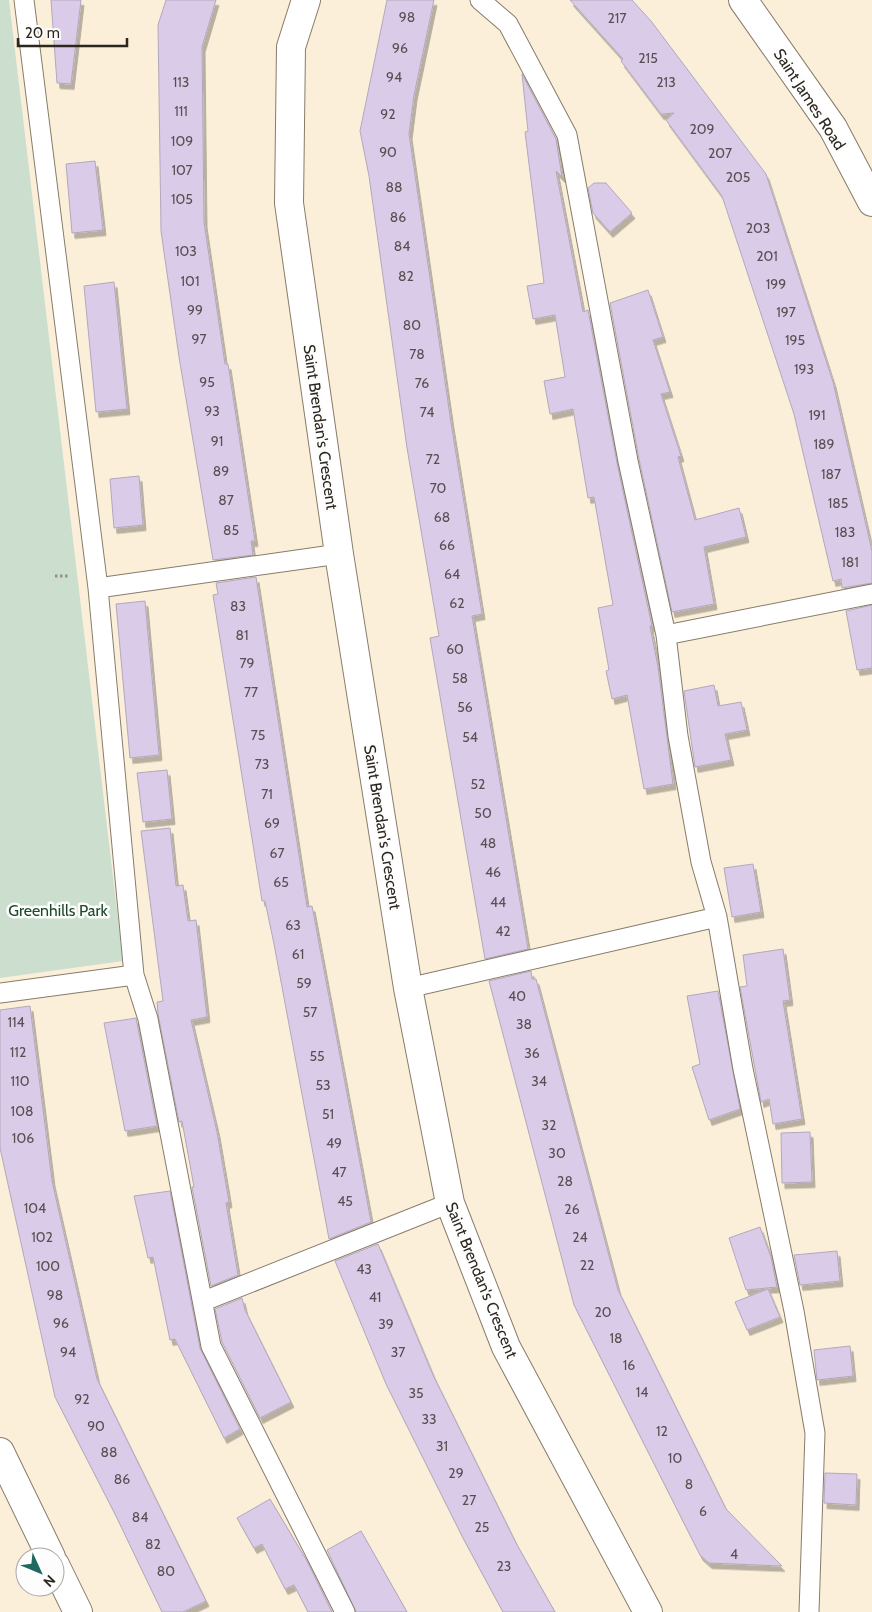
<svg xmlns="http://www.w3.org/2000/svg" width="872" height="1612" font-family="Cabin,sans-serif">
<defs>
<filter id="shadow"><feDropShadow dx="3" dy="5.5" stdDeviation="0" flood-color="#0004"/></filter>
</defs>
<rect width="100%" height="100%" fill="#fbefda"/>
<path fill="#ccdfcf" d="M0 0H9L123 961 0 978Z"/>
<path fill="#dacbe9" stroke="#b2a8bc" filter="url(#shadow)" d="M51 0H81L71 84 57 83Z
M166 0H216L202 47 204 222 225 364H228L255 541H251L253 555 213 560 179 357 161 231 158 25Z
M387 0H434L414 95 409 134 451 423 482 614 472 616 528 949 485 959 430 638 439 636 407 448 369 176 360 131Z
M570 0H632L651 21 766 174 833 382 872 551V583L842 588 841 579 833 581 794 414 722 196 666 120 674 113 661 114 621 61 623 59Z
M522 74 556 139 562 177 556 171 583 312 588 310 617 463 652 626H650L658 667 673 784 644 789 627 695 612 699 606 671 609 670 598 608 613 605 594 497 588 498 573 409 550 414 544 381 565 377 555 315 533 319 527 286 544 283 525 132 528 131Z
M95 161 103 230 72 233 66 164Z
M594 183H606L632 213 610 232 593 213 588 188Z
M114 282 127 409 96 412 84 286Z
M648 290 663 337 653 340 670 392 661 394 681 456 678 457 695 520 739 508 746 537 704 547 714 604 672 612 639 459 610 303Z
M139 476 143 525 114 528 110 479Z
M256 577 307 907 312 906 371 1222 329 1239 274 944 265 901H262L213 595 218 594 216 583Z
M145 601 159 755 130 758 116 604Z
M872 605V668L857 670 846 611Z
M714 685 718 706 741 702 747 730 725 734 731 760 695 767 684 691Z
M167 770 172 819 143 822 137 773Z
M170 828 176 886 183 885 188 921 196 920 207 1017 191 1020 217 1132 229 1202 226 1203 238 1275 211 1286 192 1187H194L182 1121 179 1122 158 1014 157 1002 163 1001 141 831Z
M753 864 761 912 732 917 724 868Z
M783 949 790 1000 783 1001 802 1119 773 1124 769 1099 761 1102 740 987 747 986 743 955Z
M531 971 532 979H536L618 1290 726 1509 782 1566 709 1563 700 1555 574 1305 489 981Z
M718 991 740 1109 709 1120 692 1067 700 1064 687 996Z
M30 1006 52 1181 97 1379 206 1601 183 1612H162L115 1514 55 1397 0 1148V1010Z
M136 1018 157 1126 125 1131 104 1023Z
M810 1132 812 1182 782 1183 781 1133Z
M170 1191 200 1348 240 1429 224 1438 175 1339 170 1340 153 1257 148 1258 134 1196Z
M760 1227 771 1257 777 1287 746 1290 729 1238Z
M378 1244 433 1375 516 1543 555 1612H503L463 1538 386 1384 335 1261Z
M837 1251 840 1281 800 1285 794 1255Z
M768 1289 780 1317 747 1330 735 1302Z
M242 1298 245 1310 291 1402 260 1418 222 1342 215 1309Z
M850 1346 853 1376 817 1380 814 1350Z
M825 1473 857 1474 856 1505 824 1503Z
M270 1499 307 1561 332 1612H308L294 1585 285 1589 262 1544 254 1548 237 1518Z
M361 1531 407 1612H356L327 1550Z"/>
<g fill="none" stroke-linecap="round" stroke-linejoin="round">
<defs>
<path id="service" d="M24 0 98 588 134 975
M480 0 508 24 567 135 628 461 666 635 678 736 701 862 717 917 743 1069 794 1311 815 1433 809 1612
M98 588 339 554
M666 635 872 594
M408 988 717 917
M0 993 134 975 148 1019 211 1346 345 1612
M204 1301 450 1203"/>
<path id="minor" d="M306 0 291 47 289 203 339 554 408 988 450 1203 506 1347 648 1612
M0 1452 51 1557
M55 1565 78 1612"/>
<path id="tertiary" d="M743 0 833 128 872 202"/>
</defs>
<use href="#service" stroke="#877c6a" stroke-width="21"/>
<use href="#minor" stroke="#877c6a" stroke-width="30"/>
<use href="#tertiary" stroke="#877c6a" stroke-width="30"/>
<path stroke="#968e80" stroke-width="3" stroke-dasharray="2.5 2.5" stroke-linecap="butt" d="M55 576H68"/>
<use href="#service" stroke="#fff" stroke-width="19"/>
<use href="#minor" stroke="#fff" stroke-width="28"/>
<use href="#tertiary" stroke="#fff" stroke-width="28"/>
</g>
<g text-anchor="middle" stroke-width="5" stroke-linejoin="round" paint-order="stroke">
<g font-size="14" fill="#575052">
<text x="407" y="22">98</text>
<text x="617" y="23">217</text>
<text x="400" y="53">96</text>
<text x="648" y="63">215</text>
<text x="394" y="82">94</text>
<text x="181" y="87">113</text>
<text x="666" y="87">213</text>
<text x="181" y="116">111</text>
<text x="388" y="119">92</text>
<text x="702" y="134">209</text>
<text x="182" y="146">109</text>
<text x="388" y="157">90</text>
<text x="720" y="158">207</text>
<text x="182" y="175">107</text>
<text x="738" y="182">205</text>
<text x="394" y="192">88</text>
<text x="182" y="204">105</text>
<text x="398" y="222">86</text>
<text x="758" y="233">203</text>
<text x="402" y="251">84</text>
<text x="186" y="256">103</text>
<text x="767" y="261">201</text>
<text x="406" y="281">82</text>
<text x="190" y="286">101</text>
<text x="776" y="289">199</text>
<text x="195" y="315">99</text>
<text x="786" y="317">197</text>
<text x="412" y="330">80</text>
<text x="199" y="344">97</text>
<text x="795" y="345">195</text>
<text x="417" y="359">78</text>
<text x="804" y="374">193</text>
<text x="207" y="387">95</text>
<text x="422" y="388">76</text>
<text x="212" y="416">93</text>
<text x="427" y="417">74</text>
<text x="817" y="420">191</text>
<text x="217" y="446">91</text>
<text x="824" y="449">189</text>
<text x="433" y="464">72</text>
<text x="221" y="476">89</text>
<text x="831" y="479">187</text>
<text x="438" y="493">70</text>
<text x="226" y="505">87</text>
<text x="838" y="508">185</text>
<text x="442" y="522">68</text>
<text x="231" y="535">85</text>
<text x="845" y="537">183</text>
<text x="447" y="550">66</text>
<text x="850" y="567">181</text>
<text x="452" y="579">64</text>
<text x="457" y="608">62</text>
<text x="238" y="611">83</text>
<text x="242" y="640">81</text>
<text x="455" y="654">60</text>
<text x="247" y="668">79</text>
<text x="460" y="683">58</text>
<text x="251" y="697">77</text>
<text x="465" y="712">56</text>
<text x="258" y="740">75</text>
<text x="470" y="742">54</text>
<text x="262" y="769">73</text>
<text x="478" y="789">52</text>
<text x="267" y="799">71</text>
<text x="483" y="818">50</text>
<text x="272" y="828">69</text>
<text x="488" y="848">48</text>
<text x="277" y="858">67</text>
<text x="493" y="877">46</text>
<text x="281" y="887">65</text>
<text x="498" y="907">44</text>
<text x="293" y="930">63</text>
<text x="503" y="936">42</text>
<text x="298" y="959">61</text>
<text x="304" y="988">59</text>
<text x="517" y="1001">40</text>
<text x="310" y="1017">57</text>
<text x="16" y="1027">114</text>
<text x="524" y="1029">38</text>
<text x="18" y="1057">112</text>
<text x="532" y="1058">36</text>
<text x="317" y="1061">55</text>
<text x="20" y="1086">110</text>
<text x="539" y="1086">34</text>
<text x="323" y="1090">53</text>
<text x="22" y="1116">108</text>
<text x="328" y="1119">51</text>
<text x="549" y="1130">32</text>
<text x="23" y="1143">106</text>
<text x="334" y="1148">49</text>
<text x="557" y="1158">30</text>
<text x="339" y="1177">47</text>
<text x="565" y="1186">28</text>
<text x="345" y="1206">45</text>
<text x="35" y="1213">104</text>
<text x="572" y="1214">26</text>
<text x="42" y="1242">102</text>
<text x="580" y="1242">24</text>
<text x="587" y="1270">22</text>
<text x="48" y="1271">100</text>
<text x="364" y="1274">43</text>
<text x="55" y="1300">98</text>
<text x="375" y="1302">41</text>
<text x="603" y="1317">20</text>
<text x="61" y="1328">96</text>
<text x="386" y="1329">39</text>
<text x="616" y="1343">18</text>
<text x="68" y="1357">94</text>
<text x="398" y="1357">37</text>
<text x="629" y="1370">16</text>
<text x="642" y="1397">14</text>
<text x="416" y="1398">35</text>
<text x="82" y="1404">92</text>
<text x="429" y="1424">33</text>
<text x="96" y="1431">90</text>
<text x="662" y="1436">12</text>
<text x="442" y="1451">31</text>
<text x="109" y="1457">88</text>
<text x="675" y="1463">10</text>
<text x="456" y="1478">29</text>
<text x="122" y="1484">86</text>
<text x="689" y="1489">8</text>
<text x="469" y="1505">27</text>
<text x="703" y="1516">6</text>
<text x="140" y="1522">84</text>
<text x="482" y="1532">25</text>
<text x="153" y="1549">82</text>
<text x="734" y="1559">4</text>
<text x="504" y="1571">23</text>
<text x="166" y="1576">80</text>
</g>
<g font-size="16" fill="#2b271f" stroke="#fdfdfd">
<text transform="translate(810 99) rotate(57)" y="6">Saint James Road</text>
<text transform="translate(321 427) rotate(82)" y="6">Saint Brendan's Crescent</text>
<text transform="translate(383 827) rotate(81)" y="6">Saint Brendan's Crescent</text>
<text transform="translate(482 1280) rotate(68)" y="6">Saint Brendan's Crescent</text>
</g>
<g font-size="16" fill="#1d4929" stroke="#fdfdfd">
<text x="58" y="916">Greenhills Park</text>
</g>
</g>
<g transform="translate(40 1572) rotate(134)"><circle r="24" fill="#fdfdfd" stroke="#a9a7a4"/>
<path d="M0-4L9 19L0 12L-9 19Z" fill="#1e6860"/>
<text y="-8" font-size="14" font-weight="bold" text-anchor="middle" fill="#2b271f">N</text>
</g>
<path d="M18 38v8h109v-8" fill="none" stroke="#2b271f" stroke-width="2.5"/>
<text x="25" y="38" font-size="15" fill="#2b271f" stroke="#fdfdfd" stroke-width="4" paint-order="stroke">20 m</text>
</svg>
